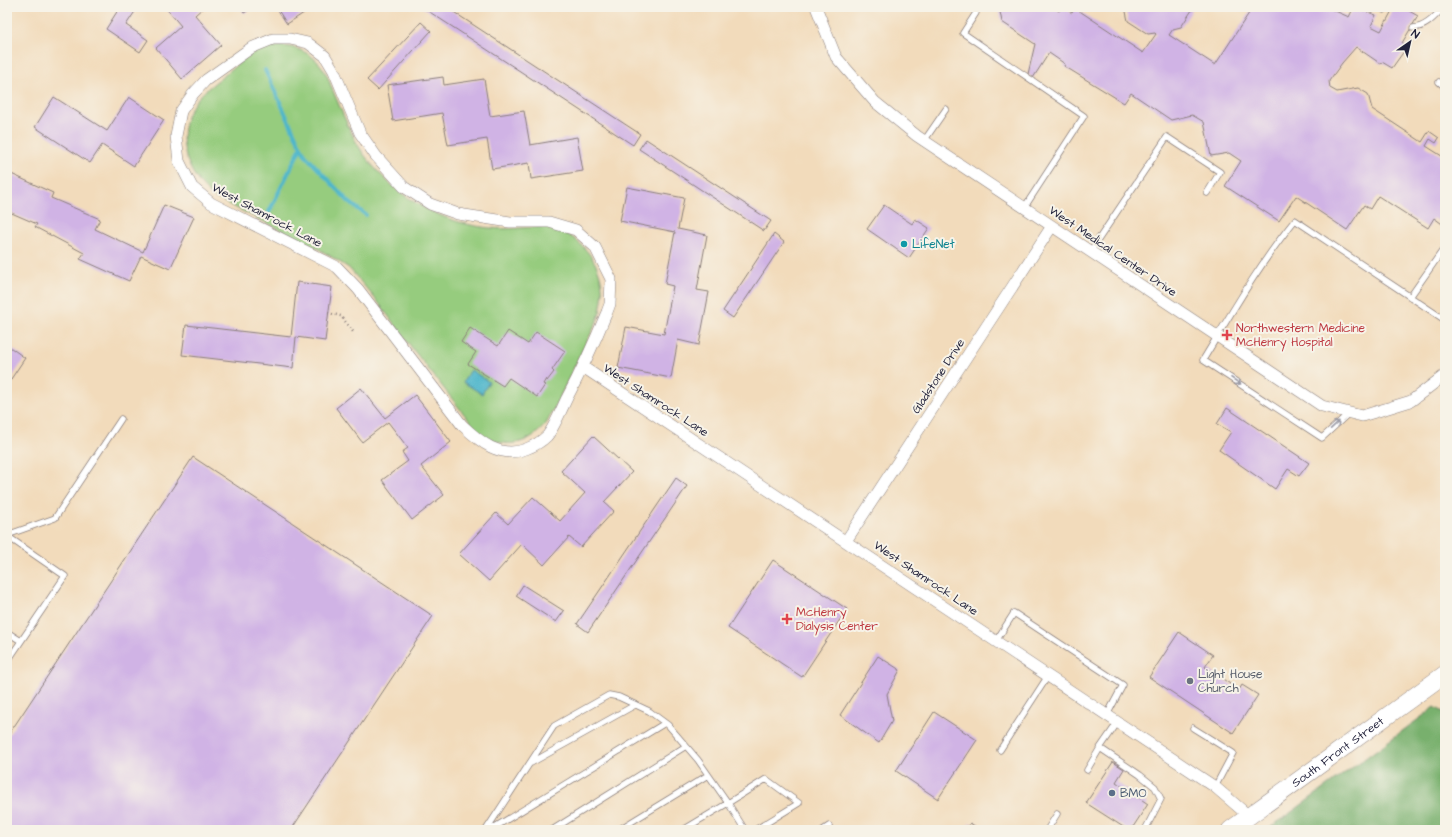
<svg xmlns="http://www.w3.org/2000/svg" width="1452" height="837" font-family="'Architects Daughter',sans-serif">
<rect width="100%" height="100%" fill="#f7f3e8"/>
<filter id="ink" filterUnits="userSpaceOnUse"><feTurbulence type="fractalNoise" baseFrequency=".025" numOctaves="2"/><feDisplacementMap in="SourceGraphic" scale="8" xChannelSelector="R" yChannelSelector="G"/><feConvolveMatrix kernelMatrix="1 2 1 2 8 2 1 2 1" color-interpolation-filters="sRGB"/></filter>
<filter id="wash" filterUnits="userSpaceOnUse"><feTurbulence type="fractalNoise" baseFrequency=".012" numOctaves="4" result="noise"/><feDisplacementMap in="SourceGraphic" scale="16" xChannelSelector="R" yChannelSelector="G"/><feGaussianBlur stdDeviation="0.9" result="paint"/><feColorMatrix in="noise" values="0 0 0 0 0 0 0 0 0 0 0 0 0 0 0 0 0 1.4 0 .05"/><feComposite in="paint" operator="in"/></filter>
<g filter="url(#wash)">
<rect width="100%" height="100%" fill="#f2dbbb"/>
<path fill="#96cc7e" stroke="#5c775c" d="M280 46C298 46 317 56 325 72 329 78 330 85 333 91 340 107 346 123 354 138 365 160 384 180 404 195 429 213 459 225 490 228 507 230 524 227 541 227 565 227 586 245 596 265 602 278 604 292 601 306 599 322 589 336 582 351 570 375 559 400 546 424 526 447 504 449 479 433L415 352 378 302 349 268 319 249 214 197C183 172 171 129 199 97 206 89 216 82 225 75 235 66 249 53 262 49 268 47 275 47 280 46Z"/>
<path fill="#78b06d" stroke="#4d6954" d="M1435 707 1445 713V830H1267Z"/>
<path fill="#4eb6cb" stroke="#386c83" d="M471 370 489 382 482 394 463 382Z"/>
<g fill="none" stroke-linecap="round" stroke-linejoin="round">
<path stroke="#4eb6cb" stroke-width="4" d="M265 70 301 147 269 212
M301 147 306 156 349 202 366 215"/>
</g>
<g id="blocks">
<path fill="#d0b3e5" d="M120 7H138L126 25 148 40 140 52 106 29Z
M165 7H204L195 15 221 45 182 79 156 48 181 26Z
M240 7H254L244 13Z
M276 7H313L287 24Z
M422 7H446L640 134 633 145Z
M999 7H1052L1059 11 1063 7 1072 13 1075 8 1143 53 1156 34 1155 33 1148 34 1128 21 1125 7H1194L1181 27 1173 29 1169 35 1215 65 1253 7H1326L1349 17 1354 7 1376 15 1371 26 1381 31 1394 7H1402L1418 16 1402 43 1407 47 1392 68 1382 62 1381 64 1356 47 1342 63 1329 81 1330 88 1337 92 1358 88 1368 94 1372 109 1422 142 1429 131 1439 138 1436 143 1430 139 1426 146 1445 158V226L1434 218 1428 228 1378 196 1370 209 1364 205 1347 230 1296 196 1279 221 1225 186 1241 161 1229 153 1211 156 1204 122 1192 115 1171 120 1131 93 1124 103 1064 66 1065 64 1049 53 1033 78 1028 74 1035 44 1002 22Z
M421 22 431 31 378 90 367 80Z
M443 77 444 85 484 79 490 116 524 111 530 145 577 137 583 171 531 179 529 163 492 169 487 139 448 145 442 113 393 121 387 85Z
M54 97 107 131 129 97 164 120 134 166 102 145 90 163 35 127Z
M646 139 771 221 764 231 639 149Z
M7 172 53 193 51 198 100 219 95 229 143 252 164 205 194 217 170 269 141 256 129 281 80 259 84 253 35 227 37 224 7 211Z
M627 187 684 198 678 229 707 235 697 290 709 292 699 345 678 340 671 378 618 368 626 327 664 334 673 286 665 284 675 232 620 221Z
M884 205 912 224 915 219 929 228 909 258 867 229Z
M774 234 784 242 733 318 723 311Z
M297 282 332 287 325 341 296 337 293 368 182 355 186 325 291 337Z
M470 328 498 346 508 331 528 344 536 332 565 351 552 370 554 372 547 381 546 379 543 384 545 385 537 397 509 378 503 386 468 364 476 352 461 342Z
M7 345 25 358 7 385Z
M361 388 385 418 415 395 451 442 421 466 444 495 412 520 382 480 408 461 402 452 408 448 388 422 362 442 336 408Z
M1227 408 1309 463 1299 476 1288 469 1275 489 1219 450 1231 432 1217 424Z
M593 436 632 472 604 502 614 511 581 547 569 537 544 565 522 544 489 581 459 554 496 513 508 524 533 497 560 521 585 493 561 471Z
M193 457 433 616 291 830H7V737Z
M676 478 687 486 588 632 577 624Z
M773 560 847 609 802 677 728 628Z
M523 585 564 611 556 622 516 596Z
M1179 632 1213 655 1205 667 1239 690 1242 685 1258 695 1233 733 1149 677Z
M878 656 900 670 887 694 892 721 879 743 840 715Z
M934 712 977 740 938 799 896 771Z
M1113 762 1124 769 1116 782 1148 804 1131 830H1128L1086 803Z
M970 823 981 830H965Z"/>
</g>
</g>
<g filter="url(#ink)">
<use href="#blocks" fill-opacity="0" stroke="#8a7e7b" stroke-width="1"/>
<g fill="none" stroke-linecap="round" stroke-linejoin="round">
<defs>
<path id="lane" d="M975 7 976 13 963 33 1084 116 1024 208
M1381 7 1384 10
M1413 28C1427 27 1435 16 1444 7
M1439 82 1445 87
M924 141 946 109
M1090 252 1167 137 1220 172 1207 193
M1410 297 1445 247
M1349 413 1322 438 1203 360C1232 312 1260 263 1295 220L1445 320
M7 535 55 518 121 419
M7 536 65 576 7 662
M7 632 21 641
M996 641 1014 613 1123 685 1107 715
M1193 728 1233 753 1215 787
M1100 748 1140 775 1155 787 1161 799 1145 830
M1000 750 1048 676
M531 763 635 705
M1087 770 1100 748 1118 722
M486 830 554 726 609 695 619 697 649 711 668 725 698 760 728 803 766 779 799 803 755 830
M490 830 665 723
M552 830 686 746
M618 830 708 775
M683 830 728 803 745 830
M823 830 829 826
M1047 830 1057 814"/>
<path id="street" d="M816 7 836 57 875 102 917 136 1322 406 1362 416 1411 401 1445 375
M273 39H290L308 43 325 56 334 71 360 133 376 156 404 187 430 204 458 214 510 222H549L576 230 595 247 611 279 610 304 607 312C595 341 582 370 567 398 562 408 554 428 547 436 541 442 534 446 526 449 500 459 480 442 462 425L358 289 337 267 211 203 192 187 179 161 176 136 181 111 193 94 206 80 251 48Z
M583 367 1215 787 1250 817
M846 541 1052 226"/>
<g id="primary">
<path id="s1" d="M1230 830 1445 674"/>
</g>
</defs>
<use href="#lane" stroke="#8a7e7b" stroke-width="7"/>
<use href="#street" stroke="#8a7e7b" stroke-width="12"/>
<use href="#primary" stroke="#8a7e7b" stroke-width="18"/>
<path stroke="#8a7e7b" stroke-width="2.5" stroke-dasharray="1 3" stroke-linecap="butt" d="M328 313 341 316 354 333"/>
<use href="#lane" stroke="#fff" stroke-width="5.5"/>
<use href="#street" stroke="#fff" stroke-width="11"/>
<use href="#primary" stroke="#fff" stroke-width="17"/>
</g>
<defs><path id="oneway-shaft" d="M-6 0H5M1.5-3L5.5 0L1.5 3" fill="none" stroke-width="1.6" stroke-linecap="round" stroke-linejoin="round"/></defs>
<g stroke="#9c9ca7">
<use href="#oneway-shaft" transform="translate(1236 381) rotate(33)"/>
<use href="#oneway-shaft" transform="translate(1335 425) rotate(-43)"/>
</g>
</g>
<circle fill="#0f9aa8" stroke="#f7f3e8" stroke-width="1.5" cx="904" cy="244" r="4"/>
<g fill="#e0444e" stroke="#f7f3e8" stroke-width="1.5">
<path d="M1225 329h4v4h4v4h-4v4h-4v-4h-4v-4h4z"/>
<path d="M785 613h4v4h4v4h-4v4h-4v-4h-4v-4h4z"/>
</g>
<circle fill="#6b7280" stroke="#f7f3e8" stroke-width="1.5" cx="1190" cy="681" r="4"/>
<circle fill="#5c6f8a" stroke="#f7f3e8" stroke-width="1.5" cx="1112" cy="793" r="4"/>
<g text-anchor="middle" stroke-width="4" stroke-linejoin="round" paint-order="stroke">
<g font-size="12" fill="#22223b" stroke="#f7f3e8">
<text transform="translate(267 215) rotate(28)" y="4">West Shamrock Lane</text>
<text transform="translate(1113 251) rotate(34)" y="4">West Medical Center Drive</text>
<text transform="translate(938 376) rotate(-57)" y="4">Gladstone Drive</text>
<text transform="translate(656 400) rotate(33)" y="4">West Shamrock Lane</text>
<text transform="translate(926 578) rotate(34)" y="4">West Shamrock Lane</text>
<text dy="4" stroke="none"><textPath href="#s1" startOffset="133">South Front Street</textPath></text>
</g>
<g font-size="12" fill="#0d838f" stroke="#f7f3e8" text-anchor="start">
<text x="912" y="248">LifeNet</text>
</g>
<g font-size="12" fill="#be3a42" stroke="#f7f3e8" text-anchor="start">
<text x="1236" y="332">Northwestern Medicine<tspan x="1236" dy="14">McHenry Hospital</tspan></text>
<text x="796" y="616">McHenry<tspan x="796" dy="14">Dialysis Center</tspan></text>
</g>
<g font-size="12" fill="#5b616d" stroke="#f7f3e8" text-anchor="start">
<text x="1198" y="678">Light House<tspan x="1198" dy="14">Church</tspan></text>
</g>
<g font-size="12" fill="#4e5e75" stroke="#f7f3e8" text-anchor="start">
<text x="1120" y="797">BMO</text>
</g>
</g>
<rect width="1452" height="837" fill="none" stroke="#f7f3e8" stroke-width="24"/>
<g transform="translate(1410 42) rotate(34)" stroke="#f7f3e8" stroke-width="3" paint-order="stroke">
<path d="M0-3L7 15L0 10L-7 15Z" fill="#22223b"/>
<text y="-6" font-size="11" font-weight="bold" text-anchor="middle" fill="#22223b">N</text>
</g>
</svg>
